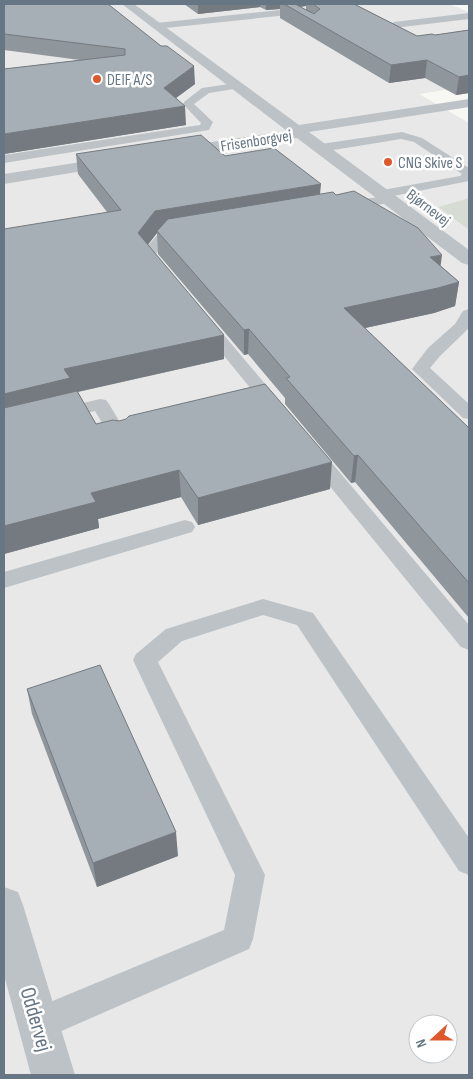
<svg xmlns="http://www.w3.org/2000/svg" width="473" height="1079" font-family="'Sofia Sans Condensed',sans-serif">
<rect width="100%" height="100%" fill="#f7f7f3"/>
<path fill="#e7e8e7" fill-rule="evenodd" d="M4 4H449L469 12V86L419 94 469 123V198L438 207 469 230V1075H4ZM418 1024H448V1054H418Z"/>
<path fill="#d6dbd3" d="M469 198V230L438 207Z"/>
<g fill="none" stroke-linecap="round" stroke-linejoin="round">
<path fill="#bdc2c6" fill-rule="evenodd" d="M290 9 309 21 305 24 288 15 156 29 152 26 156 23Z
M469 13V19L394 28 390 25 394 22Z
M236 83 240 84 241 86 240 88 209 93 194 104 213 122 209 130 4 163V155L200 125 201 123 183 104 184 102 202 88Z
M402 132 422 138 469 168V181L393 196 396 199 389 203 345 210 340 209 338 206 340 203 378 197 376 194 377 191 460 176 462 174 414 142 401 139 321 152 315 148 321 144Z
M184 229 191 233 189 236 168 240 156 254 170 272 168 275C155 278 148 264 141 254L158 234Z
M469 309V328L440 356 430 368 469 404V419L463 418 412 369 428 348 455 324 463 311Z
M206 319 212 321 282 404 285 408 282 412 276 413 270 412 198 324 200 321Z
M100 399 106 400 109 404 130 439 128 443 121 445 114 443 95 411 4 434V422Z
M313 447 320 449 469 625V650L461 647 306 457 303 453 306 449Z
M185 520 192 522 195 527 192 532 4 588V572Z
M263 599 313 613 469 838V875L459 871 297 625 263 615 182 641 158 662 265 875 253 939 249 949 50 1036 38 1040 26 1036 22 1024 26 1012 224 930 235 875 133 660 136 654 166 629Z"/>
<path fill="#bdc2c6" fill-rule="evenodd" d="M122 4H134L299 125 469 99V107L309 132 469 250V265L462 263 297 138 178 157 173 155 170 152 173 149 178 147 287 131Z
M113 157 119 159 121 162 119 165 4 184V174Z
M4 887 18 892 23 905 75 1075H31L4 975Z"/>
</g>
<path fill="#8f969c" fill-rule="evenodd" d="M4 4H108L195 84 176 98 186 125 4 154V69L80 60 4 50Z
M184 4H354L417 36 435 35 469 30V93L456 95 425 78 389 83 280 18V9L266 10 260 7 198 14ZM306 6V10L300 7Z
M76 154 225 156 320 194 441 266 459 282 455 306 434 313 365 328 469 428V618L355 482 351 483 285 404V398L248 354 244 355 158 254 157 233 148 244 224 359 78 392 96 424 330 489 198 525 181 497 98 519 99 528 4 554 107 212 78 174Z
M27 689 178 856 97 887 32 714Z"/>
<path fill="#747a7f" d="M198 4H261L260 7 198 14Z
M266 4H280V9L266 10Z
M284 4H306V6L290 8Z
M427 60 425 78 389 83 391 65Z
M194 66 195 84 165 106 164 88Z
M469 75V93L456 95 459 77Z
M185 106 186 125 4 154V134Z
M321 184 319 205 157 231V233L140 255 138 233 155 211Z
M442 255 439 278 430 257Z
M459 282 455 306 434 313 342 333 344 308Z
M249 329 248 354 244 355V330Z
M224 335V359L72 393 4 421V394L64 369Z
M358 455 355 482 351 483 354 456Z
M332 462 330 489 198 525V498Z
M179 470 181 497 98 519 99 528 4 554V526L91 493Z
M176 832 178 856 97 887 93 863Z"/>
<path fill="#a6afb5" stroke="#747a7f" d="M4 4H108L161 46H167L194 66 164 88 185 106 4 134V69L125 55V49L4 34Z
M284 4H295L314 14 320 9 313 4H354L417 36 432 34 435 35 469 30V75L459 77 427 60 391 65Z
M201 135 225 156 274 148 321 184 155 211 138 233 224 335 64 369 70 378 4 394V229L121 210 76 154Z
M354 191 418 228 442 255 430 257 459 282 438 288 344 308 469 428V583L358 455 354 456 286 378 290 377 249 329 244 330 157 231 168 219 333 192 336 195Z
M265 384 332 462 198 498 179 470 91 493 96 502 4 526V408L77 391 96 424 113 420 119 421 126 419 129 416Z
M100 665 176 832 93 863 27 689Z"/>
<g fill="#de582c" stroke="#fff" stroke-width="2">
<circle cx="97" cy="79" r="5"/>
<circle cx="388" cy="162" r="5"/>
</g>
<g text-anchor="middle" stroke-width="5" stroke-linejoin="round" paint-order="stroke">
<g font-size="16" fill="#667684" stroke="#fff" text-anchor="start">
<text x="107" y="85">DEIF A/S</text>
<text x="398" y="168">CNG Skive S</text>
</g>
<g font-size="16" fill="#667684" stroke="#fff">
<text transform="translate(256 140) rotate(-9)" y="6">Frisenborgvej</text>
<text transform="translate(429 207) rotate(37)" y="6">Bjørnevej</text>
</g>
<g font-size="22" fill="#667684" stroke="#fff">
<text transform="translate(37 1019) rotate(74)" y="8">Oddervej</text>
</g>
</g>
<rect width="473" height="1079" fill="none" stroke="#667684" stroke-width="10"/>
<g transform="translate(433 1039) rotate(249)"><circle r="24" fill="#ffffff" stroke="#c2c8ce"/>
<path d="M0-4L9 19L0 12L-9 19Z" fill="#de582c"/>
<text y="-8" font-size="14" font-weight="bold" text-anchor="middle" fill="#667684">N</text>
</g>
</svg>
